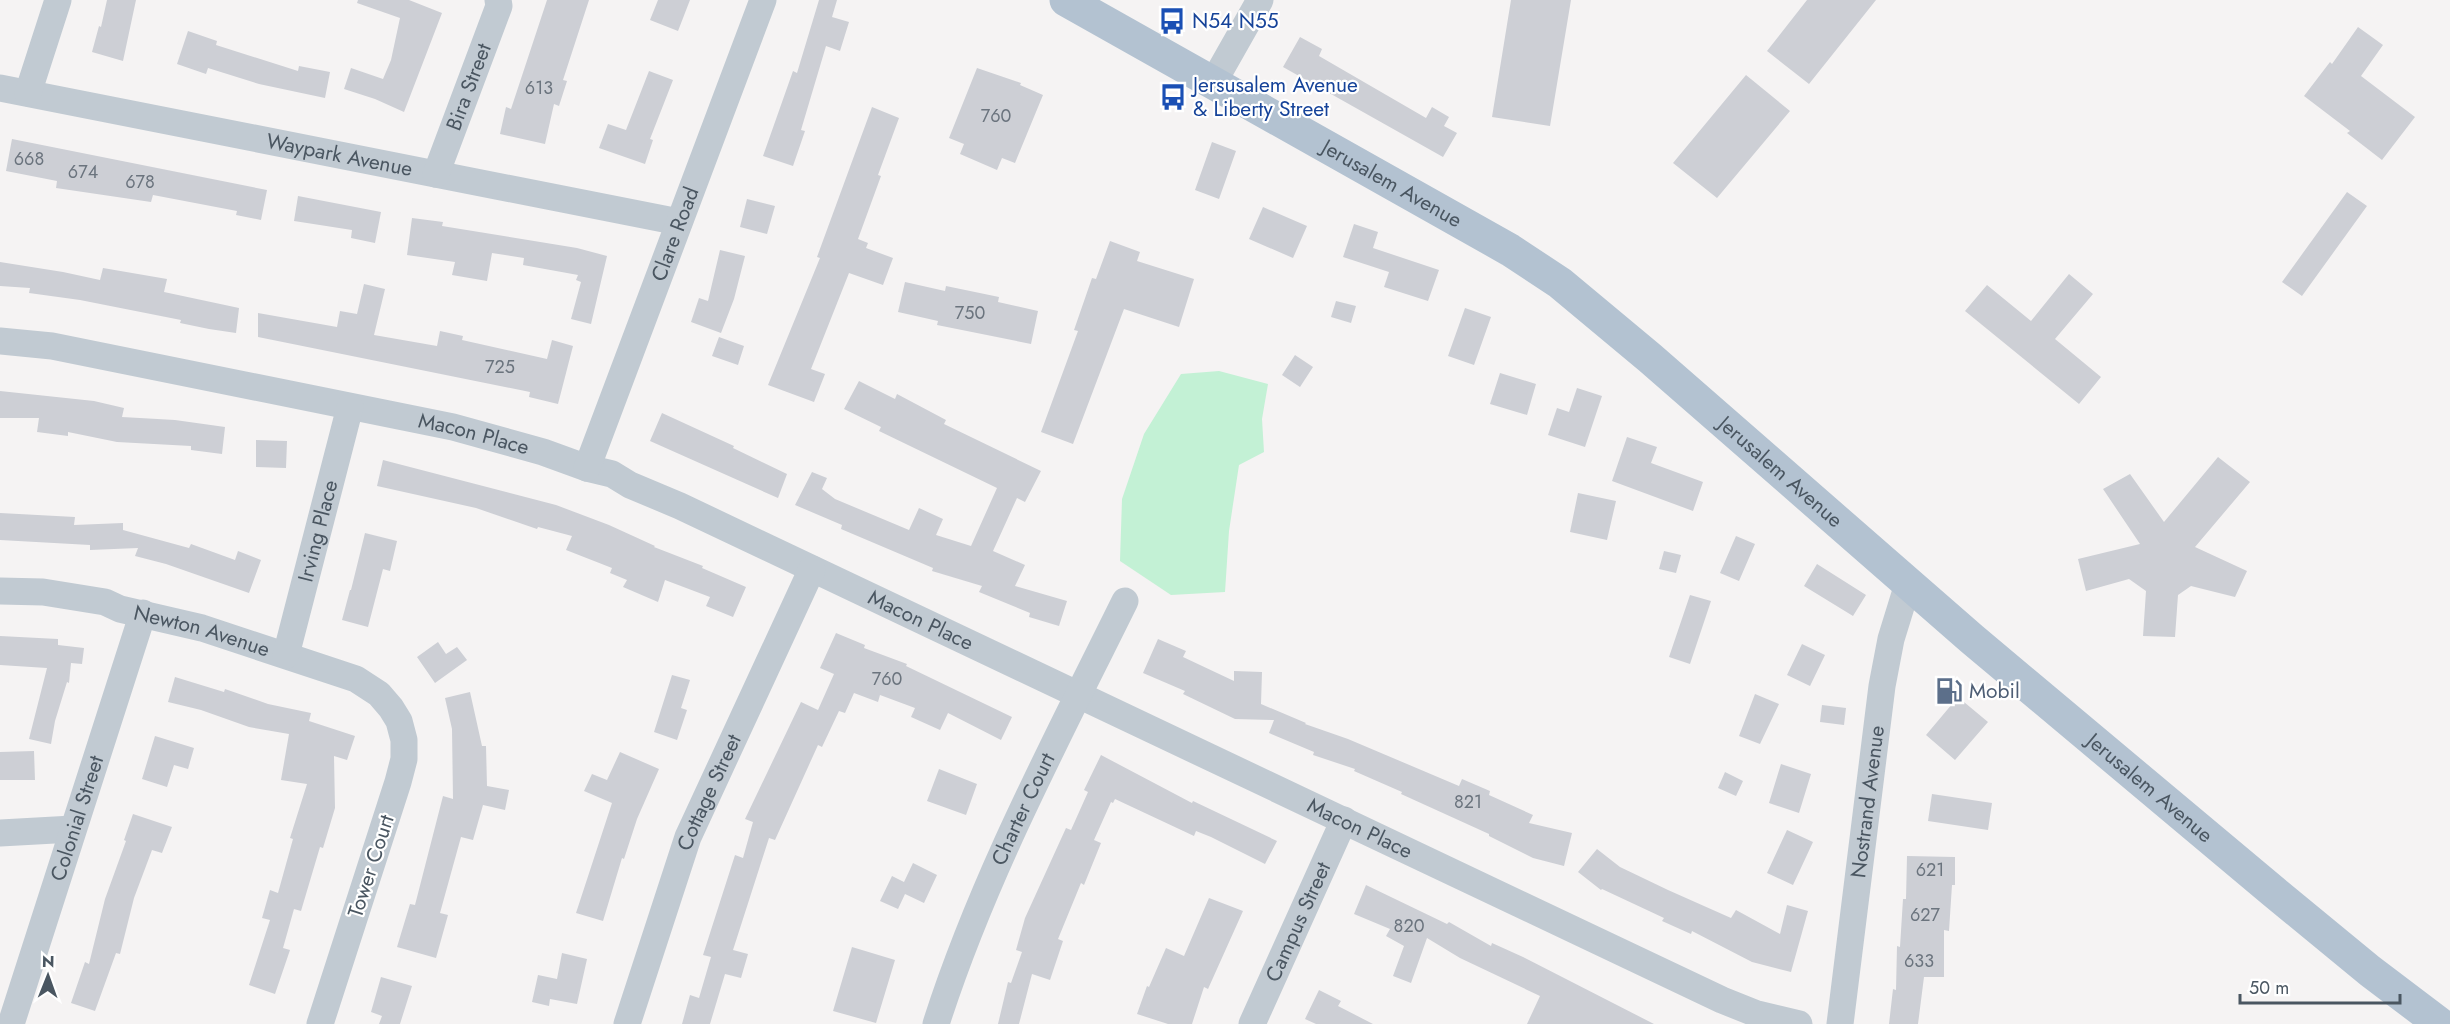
<svg xmlns="http://www.w3.org/2000/svg" width="2450" height="1024" font-family="Jost,sans-serif">
<rect width="100%" height="100%" fill="#f5f3f3"/>
<path fill="#c3f1d5" d="M1219 371 1268 384 1262 419 1264 452 1239 465 1229 531 1225 592 1171 595 1120 561 1122 499 1144 434 1181 374Z"/>
<path fill="#cdcfd5" d="M107 0H136L123 61 92 52 99 26 101 27Z
M358 0H409L442 13 404 112 375 99 344 89 351 68 383 79 391 60 400 18 357 3Z
M547 0H589L563 80 567 81 559 106 554 104 545 144 500 134 506 107 511 109Z
M658 0H690L678 31 650 20Z
M819 0H837L832 17 849 22 840 51 826 46 801 130 805 131 793 166 763 156 793 71 797 73Z
M1511 0H1571L1550 126 1492 117Z
M1807 0H1876L1809 84 1767 51Z
M2358 27 2383 45 2361 76 2415 117 2382 160 2347 133 2350 131 2304 96 2330 62 2332 64Z
M188 31 217 41 216 45 298 71 299 66 330 72 325 98 259 84 208 68 206 74 177 64Z
M1300 37 1322 49 1319 56 1426 118 1432 107 1449 117 1444 126 1457 133 1443 157 1283 67Z
M977 68 1021 83 1020 85 1043 95 1015 163 1002 158 997 170 960 154 964 144 949 138Z
M649 71 673 80 650 139 653 140 645 164 599 148 608 124 626 130Z
M1746 75 1790 111 1717 198 1673 163Z
M872 107 899 118 878 175 881 176 858 239 868 243 866 248 893 258 883 285 849 273 811 369 825 374 814 402 768 385 820 258 817 257Z
M12 139 267 190 261 220 236 215 237 211 153 195 151 202 56 188 57 181 6 171Z
M1212 142 1236 151 1219 199 1195 190Z
M2347 192 2367 206 2302 296 2282 282Z
M298 196 381 212 375 243 351 238 352 230 294 221Z
M747 199 775 206 767 234 740 227Z
M1263 207 1307 226 1293 258 1249 239Z
M412 218 443 222 442 226 577 248 607 256 591 324 571 319 581 282 576 280 578 275 523 265 524 258 492 253 487 281 452 275 455 262 407 255Z
M1354 224 1378 232 1373 248 1439 270 1428 301 1384 287 1389 272 1343 257Z
M1110 241 1140 252 1137 261 1194 279 1179 327 1124 309 1073 444 1041 432 1078 331 1074 330 1092 278 1096 279Z
M720 250 745 256 734 299 721 333 691 322 699 298 708 301Z
M0 262 63 272 100 280 103 268 167 279 164 292 239 308 236 333 209 329 180 323 181 320 80 300 29 293 30 288 0 286Z
M2069 274 2093 294 2055 339 2101 377 2079 404 1965 311 1987 285 2031 321Z
M905 282 945 291 946 286 999 297 998 302 1038 311 1031 344 937 325 938 321 898 312Z
M364 284 385 289 374 335 437 346 440 331 463 336 462 340 547 359 552 340 573 346 558 404 529 397 530 392 258 337V313L337 327 340 311 357 314Z
M1336 301 1356 306 1351 323 1331 317Z
M1465 308 1491 317 1474 365 1448 356Z
M719 337 744 346 738 365 712 356Z
M1295 355 1313 367 1300 387 1282 375Z
M1500 373 1536 384 1527 415 1490 404Z
M859 381 895 399 897 394 946 420 944 424 1041 471 1025 502 1017 498 993 551 1025 565 1015 586 1067 601 1059 626 1029 617 1030 613 979 592 982 586 932 571 933 568 841 529 842 525 795 505 812 472 827 478 822 489 835 499 909 530 919 508 943 519 936 535 971 546 997 488 879 431 881 427 844 409Z
M1577 388 1602 396 1585 447 1548 435 1557 408 1569 412Z
M0 391 94 401 124 408 122 417 175 420 225 427 222 454 191 450V446L117 442 68 432V436L37 432 39 418H0Z
M662 413 734 446 733 448 787 474 778 498 650 441Z
M1627 437 1657 447 1651 463 1703 482 1693 511 1612 481Z
M256 440 287 441 286 468 256 467Z
M2218 457 2250 482 2195 547 2247 571 2235 597 2191 586 2178 595 2175 637 2143 636 2146 591 2129 579 2086 591 2078 559 2140 544 2103 489 2130 474 2164 522Z
M383 460 556 505 609 525 655 546 654 547 703 566 702 568 746 587 733 617 706 606 710 597 665 580 658 602 623 587 627 580 610 573 612 568 566 550 572 536 538 527 537 529 476 508 377 486Z
M1578 493 1616 501 1607 540 1570 532Z
M0 513 75 517 74 525 123 523V530L189 548 191 544 235 560 238 551 261 560 249 593 166 564 135 556 138 548 90 550V545L0 540Z
M365 533 397 541 390 571 383 569 368 627 342 620 350 590H351Z
M1736 536 1755 544 1739 581 1720 573Z
M1664 551 1681 555 1676 573 1659 569Z
M1817 564 1866 595 1853 616 1804 586Z
M1690 595 1711 601 1690 664 1669 657Z
M836 633 865 645 864 648 907 664 906 666 1012 717 1001 740 948 713 940 730 911 717 915 708 880 695 878 702 854 693 845 713 839 711 822 747 818 745 775 840 769 838 733 950 748 954 741 978 725 974 710 1024H682L690 995 699 998 711 957 703 955 735 855 743 858 753 822 745 819 801 702 818 710 834 674 820 668Z
M0 636 58 639V645L84 648 82 664 71 663 69 683 67 682 55 721 51 744 29 739 47 668 0 665Z
M1158 639 1186 651 1183 657 1234 681V671L1262 672 1261 704 1306 723 1305 724 1348 739 1459 786 1462 779 1490 791 1489 795 1533 815 1529 823 1572 833 1564 866 1533 858 1489 836V834L1401 794 1402 792 1354 771 1355 769 1313 755 1314 752 1269 733 1274 720 1235 719 1183 694 1185 691 1143 673Z
M438 642 446 654 457 647 467 660 435 683 417 657Z
M1802 644 1825 655 1810 686 1787 675Z
M672 675 690 680 681 708 687 710 677 740 654 732Z
M175 677 224 692 225 689 268 704 311 713 309 721 355 736 347 760 334 756 335 808 323 848 320 847 301 911 294 909 283 948 290 950 275 994 249 985 270 920 262 918 270 890 278 893 293 839 290 838 307 784 281 780 289 734 249 727 201 710 168 702Z
M470 692 482 746H486L487 786 509 790 505 810 483 805 473 840 461 837 440 913 448 915 436 958 397 947 410 904 415 905 443 796 453 799 452 729 445 698Z
M1755 694 1779 704 1760 744 1739 736Z
M1958 697 1988 722 1955 760 1926 735Z
M1822 705 1846 708 1844 725 1820 722Z
M155 736 194 748 188 769 174 765 167 787 142 779Z
M34 751 35 780H0V752Z
M620 752 659 769 637 819 624 859 622 858 603 921 576 913 612 803 584 791 592 774 607 780Z
M1101 755 1192 803 1193 801 1277 841 1265 864 1211 837 1196 831 1194 836 1115 799 1113 803 1111 802 1094 840 1101 843 1084 885 1081 883 1058 939 1063 941 1050 980 1032 974 1019 1024H998L1008 982 1011 983 1022 952 1016 950 1025 918 1066 828 1071 830 1088 792 1084 790Z
M1781 764 1811 774 1799 813 1769 803Z
M939 769 977 784 966 815 927 801Z
M1725 772 1743 781 1736 796 1718 788Z
M1932 794 1992 803 1988 830 1928 821Z
M133 814 172 827 162 853 152 850 134 898 120 954 116 953 95 1011 71 1003 85 962 89 964 105 899 126 841 124 840Z
M1787 830 1813 842 1793 885 1767 873Z
M1597 849 1620 867 1668 890 1731 918 1736 910 1780 934 1787 905 1808 911 1791 972 1752 962 1692 931 1691 934 1662 921 1664 918 1602 889 1601 890 1578 872Z
M1907 856 1955 857V885H1952L1949 931 1944 930V977H1924L1918 1024H1889L1893 989 1896 990 1897 946 1900 947 1903 899H1906Z
M913 863 937 875 924 903 905 894 898 909 880 901 892 876 904 882Z
M1366 885 1447 924 1449 922 1491 946 1492 943 1523 957 1654 1024H1527L1540 996 1460 958 1427 938 1411 983 1393 976 1404 946 1386 936 1390 929 1354 914Z
M1209 898 1243 911 1208 989 1204 987 1192 1024H1168L1137 1014 1147 986 1149 987 1166 948 1184 956Z
M852 947 895 960 876 1023 833 1011Z
M562 953 587 959 577 1004 550 999 549 1006 532 1002 538 975 557 979Z
M381 977 412 986 400 1024H379L382 1016 371 1012Z
M1319 990 1341 1001 1338 1006 1373 1024H1316L1305 1019Z"/>
<g fill="none" stroke-linecap="round" stroke-linejoin="round">
<g stroke="#c1cad2" stroke-width="27">
<path d="M1213 83 1260 0"/>
<path id="s1" d="M0 88 679 222"/>
<path d="M28 93 58 0"/>
<path id="s2" d="M436 174 499 6 498 0"/>
<path id="s3" d="M0 341 52 346 453 427 543 452 587 468 612 474 630 485 680 506 1722 1000 1757 1014 1799 1024"/>
<path id="s4" d="M587 468 763 0"/>
<path id="s5" d="M0 591 43 592 105 602 120 609 202 628 356 679 379 694 391 708 399 721 404 740V759L398 782 320 1024"/>
<path id="s6" d="M286 655 350 407"/>
<path d="M0 833 73 829"/>
<path id="s7" d="M11 1024 143 613"/>
<path id="s8" d="M627 1024 688 837 812 569"/>
<path id="s9" d="M936 1024C983 877 1057 739 1125 601"/>
<path id="s10" d="M1252 1024 1344 820"/>
<path id="s11" d="M1840 1024 1882 686 1891 639 1908 584"/>
</g>
<path stroke="#b3c2d1" stroke-width="33" id="s12" d="M1066 0 1510 250 1560 283 1650 358 1972 639 2274 892 2370 971 2440 1024"/>
</g>
<defs>
<symbol id="bus-bare" viewBox="-9 -9 18 18"><path d="M-5-6H5V4H4V6H2V4H-2V6H-4V4H-5ZM-3.5-4V0h7V-4ZM-3.5 1.2v1.5H-2V1.2ZM2 1.2v1.5H3.5V1.2Z" fill="#1a4fb4" stroke="#fff" stroke-width="2.5" paint-order="stroke"/></symbol>
<symbol id="fuel-bare" viewBox="-9 -9 18 18"><path d="M-5.5-6h7V0h2V4h1.3V-2.5L3-4.5l.8-.8L6-3V5H2.5V1h-1V6h-7ZM-4.2-4.7v3.2H.2V-4.7Z" fill="#5c6f8a" stroke="#fff" stroke-width="2.5" paint-order="stroke"/></symbol>
</defs>
<g fill-rule="evenodd">
<use href="#bus-bare" x="1153" y="2" width="38" height="38"/>
<use href="#bus-bare" x="1154" y="78" width="38" height="38"/>
<use href="#fuel-bare" x="1930" y="672" width="38" height="38"/>
</g>
<g text-anchor="middle" stroke-width="4.5" stroke-linejoin="round" paint-order="stroke">
<g font-size="18" fill="#6b747e">
<text x="539" y="94">613</text>
<text x="996" y="122">760</text>
<text x="29" y="165">668</text>
<text x="83" y="178">674</text>
<text x="140" y="188">678</text>
<text x="970" y="319">750</text>
<text x="500" y="373">725</text>
<text x="887" y="685">760</text>
<text x="1468" y="808">821</text>
<text x="1930" y="876">621</text>
<text x="1925" y="921">627</text>
<text x="1409" y="932">820</text>
<text x="1919" y="967">633</text>
</g>
<g font-size="21" fill="#164399" stroke="#fff" text-anchor="start">
<text x="1192" y="28">N54 N55</text>
<text x="1193" y="92">Jersusalem Avenue<tspan x="1193" dy="24">&amp; Liberty Street</tspan></text>
</g>
<g font-size="21" fill="#4a5661" stroke="#fff">
<text dy="7" stroke="none"><textPath href="#s2" startOffset="93">Bira Street</textPath></text>
<text dy="7" stroke="none"><textPath href="#s1" startOffset="346">Waypark Avenue</textPath></text>
<text dy="7" stroke="none"><textPath href="#s12" startOffset="374">Jerusalem Avenue</textPath></text>
<text dy="7" stroke="none"><textPath href="#s4" startOffset="250">Clare Road</textPath></text>
<text dy="7" stroke="none"><textPath href="#s3" startOffset="483">Macon Place</textPath></text>
<text dy="7" stroke="none"><textPath href="#s12" startOffset="860">Jerusalem Avenue</textPath></text>
<text dy="7" stroke="none"><textPath href="#s6" startOffset="128">Irving Place</textPath></text>
<text dy="7" stroke="none"><textPath href="#s3" startOffset="969">Macon Place</textPath></text>
<text dy="7" stroke="none"><textPath href="#s5" startOffset="207">Newton Avenue</textPath></text>
<text dy="7" stroke="none"><textPath href="#s12" startOffset="1346">Jerusalem Avenue</textPath></text>
<text dy="7" stroke="none"><textPath href="#s8" startOffset="246">Cottage Street</textPath></text>
<text dy="7" stroke="none"><textPath href="#s11" startOffset="224">Nostrand Avenue</textPath></text>
<text dy="7" stroke="none"><textPath href="#s9" startOffset="232">Charter Court</textPath></text>
<text dy="7" stroke="none"><textPath href="#s7" startOffset="216">Colonial Street</textPath></text>
<text dy="7" stroke="none"><textPath href="#s3" startOffset="1455">Macon Place</textPath></text>
<text transform="translate(371 866) rotate(-72)" y="7">Tower Court</text>
<text dy="7" stroke="none"><textPath href="#s10" startOffset="112">Campus Street</textPath></text>
</g>
<g font-size="21" fill="#4e5e75" stroke="#fff" text-anchor="start">
<text x="1969" y="698">Mobil</text>
</g>
</g>
<g transform="translate(48 976) rotate(1)" stroke="#ffffff" stroke-width="4.5" paint-order="stroke">
<path d="M0-4.5L10 22L0 15L-10 22Z" fill="#4a5661"/>
<text y="-9" font-size="16" font-weight="bold" text-anchor="middle" fill="#4a5661">N</text>
</g>
<path d="M2240 994v9h160v-9" fill="none" stroke="#4a5661" stroke-width="3"/>
<text x="2249" y="994" font-size="18" fill="#4a5661" stroke="#ffffff" stroke-width="4.5" paint-order="stroke">50 m</text>
</svg>
